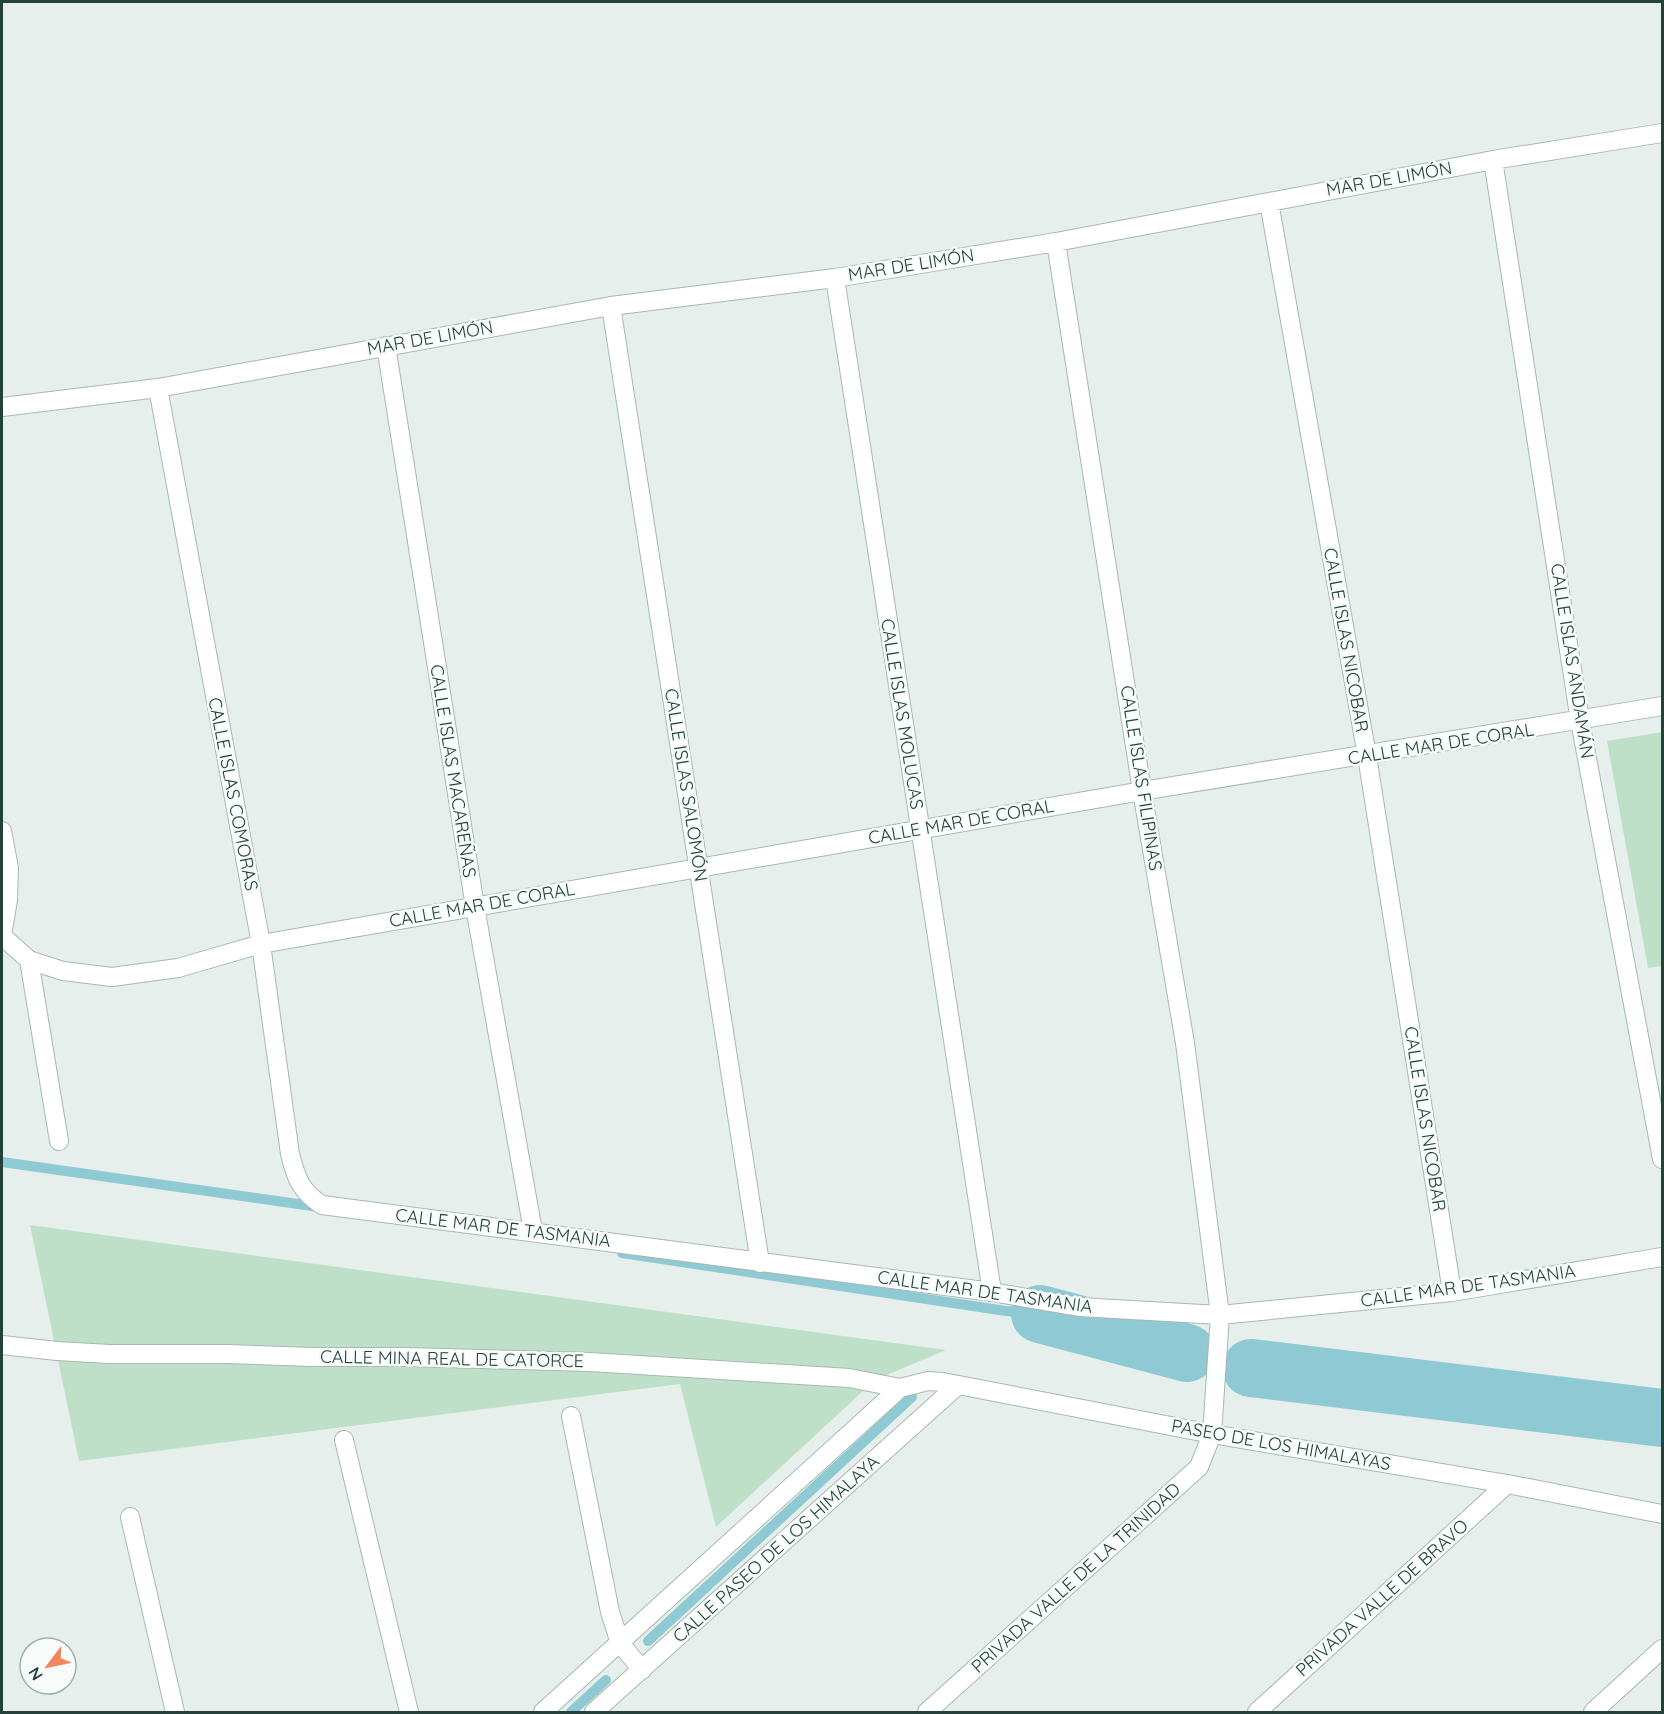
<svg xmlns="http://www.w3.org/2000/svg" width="1664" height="1714" font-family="Quicksand,sans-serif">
<rect width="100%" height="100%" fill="#e6efeb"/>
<path fill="#bfe0c8" d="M1662 732V966L1648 968 1607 741Z
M30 1225 946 1350 875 1380 716 1527 680 1384 79 1461Z"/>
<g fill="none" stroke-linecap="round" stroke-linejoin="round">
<path stroke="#8ec9d4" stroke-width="10" d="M2 1162 319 1207
M622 1253 1006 1311 1040 1314
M648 1641 912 1397
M571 1712 606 1680"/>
<path stroke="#8ec9d4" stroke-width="58" d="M1040 1314 1187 1353
M1251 1368 1662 1418"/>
<defs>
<path id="minor" d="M1493 160 1580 721 1662 1159
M1269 202 1367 756 1452 1292
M835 278 992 1292
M611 306 760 1263
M386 346 475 907 533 1231
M158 388 261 944 290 1154C296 1178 301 1192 322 1205L992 1292 1079 1307 1220 1315 1452 1292 1662 1257
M2 407 158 388 611 306 835 278 1056 242 1493 160 1662 133
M2 831 9 868 8 900 2 936
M2 936 29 960 63 971 112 977 178 968 261 944 1142 791 1662 706
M29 960 59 1141
M2 1345 57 1351 109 1354H228L312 1357H405L590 1362 849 1378 900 1388
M571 1416 610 1612 620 1643 642 1670
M344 1440 409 1712
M130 1517 175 1712
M927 1712 1199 1467 1212 1434 1220 1315 1185 1043 1142 791 1056 242
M1257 1712 1507 1484
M1593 1712 1662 1649"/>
<path id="tertiary" d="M543 1712 900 1388 928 1381 943 1382 1212 1434 1507 1484 1662 1514
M594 1712 958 1385"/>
</defs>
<use href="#minor" stroke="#a8b8b2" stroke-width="20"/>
<use href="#tertiary" stroke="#a8b8b2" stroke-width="20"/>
<use href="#minor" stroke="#fff" stroke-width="18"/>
<use href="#tertiary" stroke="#fff" stroke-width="18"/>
</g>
<g text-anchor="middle" stroke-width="5" stroke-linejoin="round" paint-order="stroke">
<g font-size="18" fill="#24423a" stroke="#f7fbf9">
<text transform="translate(1389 179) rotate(-10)" y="6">MAR DE LIMÓN</text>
<text transform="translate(911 265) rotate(-9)" y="6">MAR DE LIMÓN</text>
<text transform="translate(430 338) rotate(-10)" y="6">MAR DE LIMÓN</text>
<text transform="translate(1346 640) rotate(80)" y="6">CALLE ISLAS NICOBAR</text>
<text transform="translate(1572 661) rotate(81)" y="6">CALLE ISLAS ANDAMÁN</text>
<text transform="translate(902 714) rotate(81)" y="6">CALLE ISLAS MOLUCAS</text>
<text transform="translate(1441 744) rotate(-9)" y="6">CALLE MAR DE CORAL</text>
<text transform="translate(453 771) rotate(81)" y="6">CALLE ISLAS MACAREÑAS</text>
<text transform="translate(1141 778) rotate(81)" y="6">CALLE ISLAS FILIPINAS</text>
<text transform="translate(686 785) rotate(81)" y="6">CALLE ISLAS SALOMÓN</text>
<text transform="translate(233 794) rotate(79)" y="6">CALLE ISLAS COMORAS</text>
<text transform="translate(961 822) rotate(-10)" y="6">CALLE MAR DE CORAL</text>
<text transform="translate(482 905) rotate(-10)" y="6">CALLE MAR DE CORAL</text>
<text transform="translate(1425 1119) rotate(81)" y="6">CALLE ISLAS NICOBAR</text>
<text transform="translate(503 1228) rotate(7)" y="6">CALLE MAR DE TASMANIA</text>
<text transform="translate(1468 1286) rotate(-8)" y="6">CALLE MAR DE TASMANIA</text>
<text transform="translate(985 1292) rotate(8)" y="6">CALLE MAR DE TASMANIA</text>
<text transform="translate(452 1359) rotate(1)" y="6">CALLE MINA REAL DE CATORCE</text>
<text transform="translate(1281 1445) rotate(10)" y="6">PASEO DE LOS HIMALAYAS</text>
<text transform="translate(776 1549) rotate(-42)" y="6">CALLE PASEO DE LOS HIMALAYA</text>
<text transform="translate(1076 1578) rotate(-42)" y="6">PRIVADA VALLE DE LA TRINIDAD</text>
<text transform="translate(1382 1598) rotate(-42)" y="6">PRIVADA VALLE DE BRAVO</text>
</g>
</g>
<rect width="1664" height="1714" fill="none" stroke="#24423a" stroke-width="6"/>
<g transform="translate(48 1666) rotate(238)"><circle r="28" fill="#f7fbf9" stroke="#a3b1ad" stroke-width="1.5"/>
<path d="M0-4.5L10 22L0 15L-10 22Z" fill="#f4845f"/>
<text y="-9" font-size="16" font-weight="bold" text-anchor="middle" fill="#24423a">N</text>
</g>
</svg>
